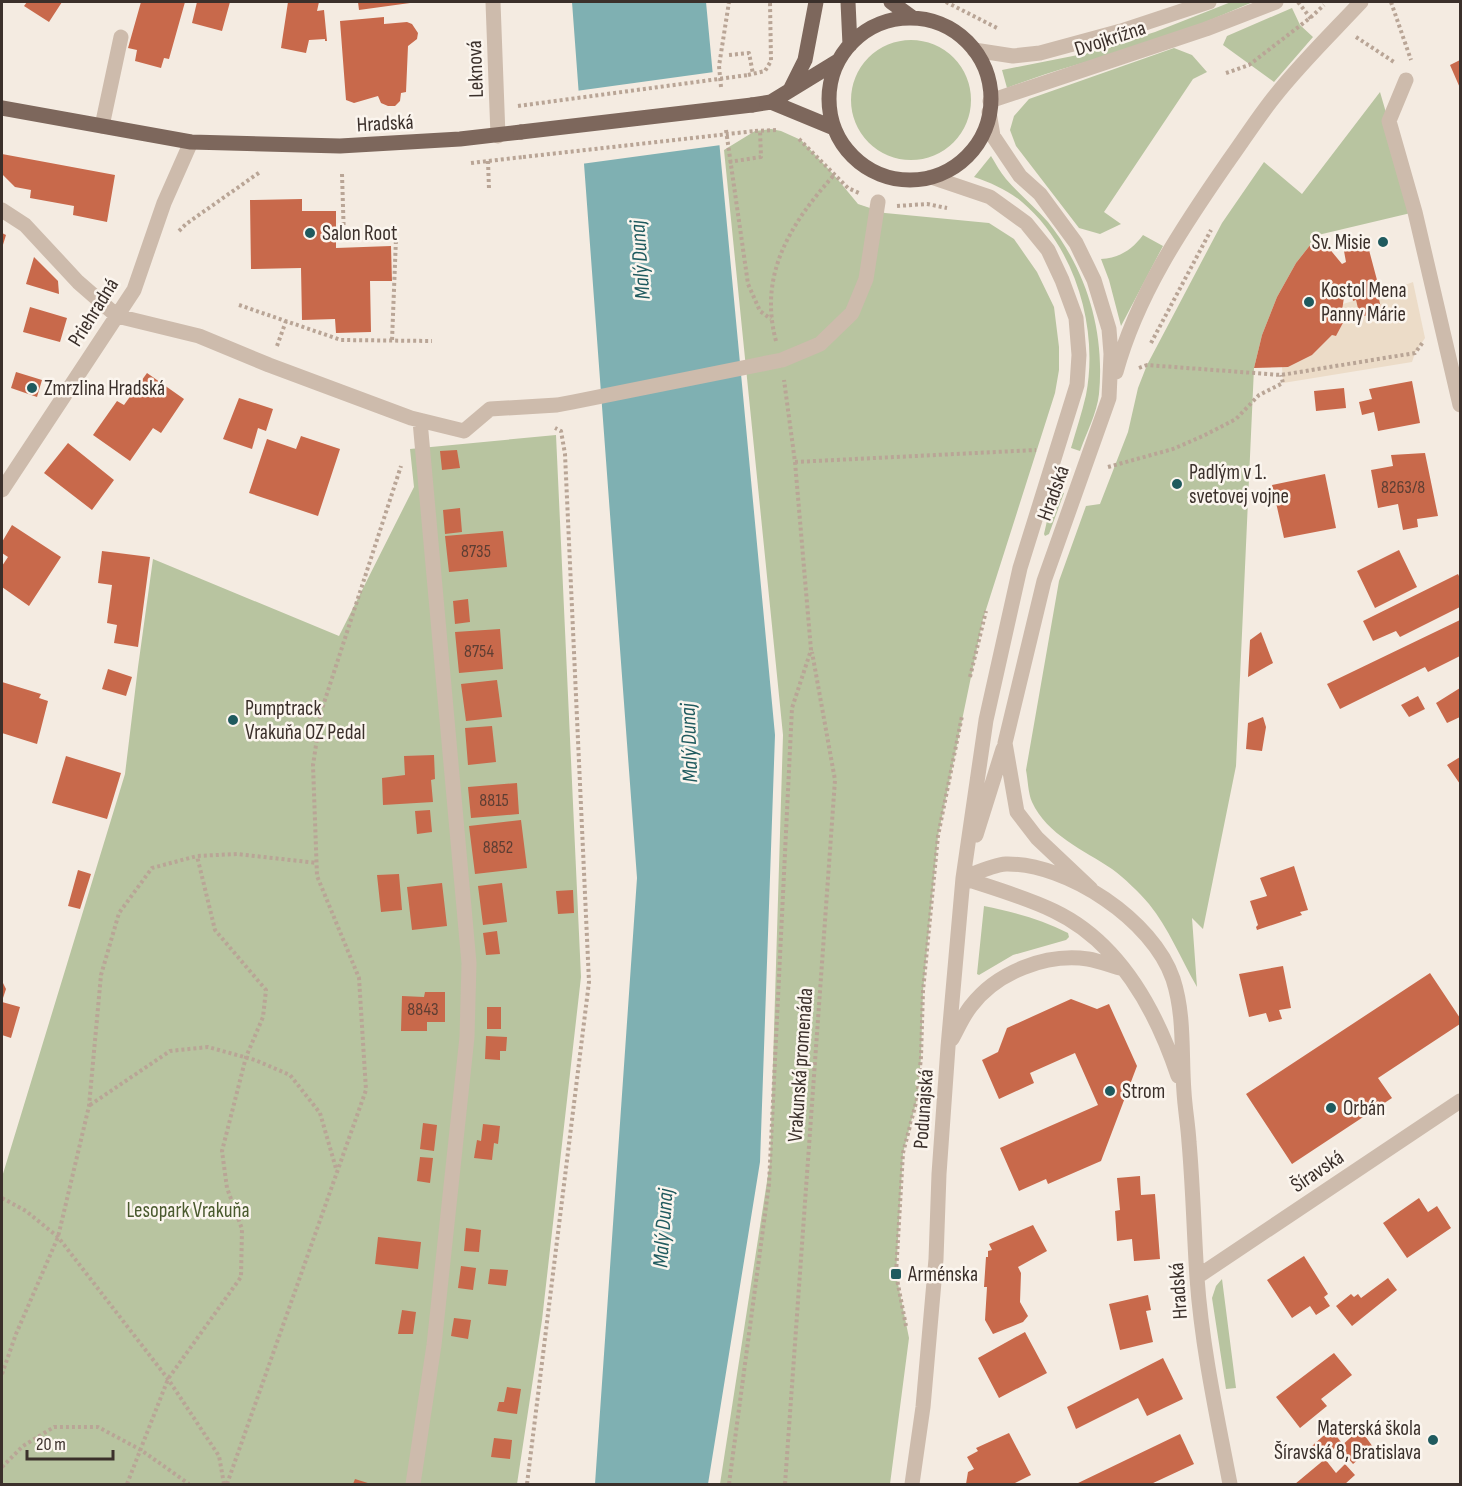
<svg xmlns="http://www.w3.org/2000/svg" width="1462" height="1486" font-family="'Sofia Sans Condensed',sans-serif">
<rect width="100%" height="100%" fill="#f4ebe1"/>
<path fill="#b8c4a0" d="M1231 2H1253C1213 19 1173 36 1131 49 1089 61 1048 72 1007 88L1002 70 1088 53 1155 32Z
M1292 8 1300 25 1313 37 1274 82 1223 45 1227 36Z
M851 100a60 60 0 1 1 120 0a60 60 0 1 1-120 0Z
M1174 48 1192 55 1207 72 1193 79 1104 212 1121 224 1100 234 1079 228 1016 146 1010 130 1014 116 1029 99Z
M1380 92 1415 212 1318 235 1296 263 1277 297 1262 335 1254 368 1236 766 1203 929 1192 918 1197 987C1181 959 1169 929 1149 904 1139 892 1124 878 1112 869 1084 850 1047 835 1032 802 1028 793 1028 780 1026 770L1059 581 1086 506 1100 504 1128 432 1138 388 1147 365 1222 223 1264 162 1302 194Z
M771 129 781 131 801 140 834 175 858 204 885 213 989 223 1014 239 1037 272 1054 307 1059 347V370L1055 393 983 619 938 836 923 991 921 1057 917 1099 903 1153 896 1274 909 1338 890 1484H720L770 1162 783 735 724 150 755 131Z
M991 156C996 164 1000 172 1006 179 1019 194 1035 207 1048 222 1087 271 1105 332 1099 394 1097 413 1086 434 1080 451L1071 448C1076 430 1082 413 1086 395 1099 328 1075 247 1022 202 1008 190 991 183 974 177Z
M1143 235 1163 246 1121 326 1109 280 1101 259C1119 258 1132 250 1143 235Z
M556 435 581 977 542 1320 517 1484H2V1177L125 774 138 667 153 559 339 636 414 487 410 449Z
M1054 490 1064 493 1049 534 1045 536 1044 534Z
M984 906C1013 912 1041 919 1068 933L1069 937 1066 940 1013 955 979 975 977 974Z
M1222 1279 1236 1388 1226 1389 1212 1298 1216 1286Z"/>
<path fill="#ecdcc8" d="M1413 282 1425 338 1415 353 1412 362 1283 383 1282 367H1288L1312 355 1332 335 1336 336 1344 320 1341 318 1343 304 1356 300 1360 317 1381 312 1378 295Z"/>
<path fill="#7fb0b2" d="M572 2H706L775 735 760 1162 708 1484H595L637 878Z"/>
<path fill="#f4ebe1" d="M714 72 721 145 581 164 576 91Z"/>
<path fill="#c8694b" d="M27 2H62L49 22 24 6Z
M141 2H185L169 59 164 58 161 68 135 61 137 50 128 48Z
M197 2H230L222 31 192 23Z
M288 2H319L317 11 324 10 327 41H325V39L309 40 306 53 281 48Z
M358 2H409L410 3 359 10Z
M384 17V24L407 22 412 24 418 33 417 39 408 46 406 92 401 93 400 101 395 106H388L381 103 378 96 354 103 346 100 340 21Z
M1460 60V88L1450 65Z
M2 154 115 175 107 222 73 215 74 206 30 198 31 190 15 187 2 174Z
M302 199V211H336V248L391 246 392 281H370L371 332 336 333 335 319 302 320 301 268 251 269 250 200Z
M2 233 6 235 2 248Z
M1318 235 1342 264 1346 262 1344 251 1351 243 1357 241 1363 243 1369 250 1381 295H1378L1382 312 1360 317 1356 300 1353 301 1350 288 1345 290 1341 318 1345 319 1336 336 1332 335 1312 355 1288 367 1254 368 1262 335 1277 297 1296 263Z
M34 257 58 281 59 294 26 284Z
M30 307 67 318 60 342 23 332Z
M16 372 42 380 37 397 11 388Z
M147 373 184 399 161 433 153 428 130 461 93 435 117 401 124 405Z
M1412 381 1420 423 1378 431 1374 412 1362 415 1359 402 1372 399 1369 389Z
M1344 388 1346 408 1316 411 1314 391Z
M239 398 273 409 266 431 258 428 252 449 223 439Z
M301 436 340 449 318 516 249 493 267 439 296 449Z
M68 443 114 480 92 510 44 473Z
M457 450 460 468 442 470 440 451Z
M1425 453 1438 516 1417 519 1418 527 1403 530 1398 504 1378 508 1371 470 1393 466 1391 455Z
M1325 474 1336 528 1284 538 1272 485Z
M460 508 462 532 445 534 443 510Z
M12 525 61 557 29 606 2 587V566L8 557 2 553V542Z
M503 531 507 567 449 572 445 536Z
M1399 550 1417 587 1375 608 1357 571Z
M102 551 150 557 138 647 114 643 117 625 107 623 112 585 98 583Z
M1458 574 1460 578V607L1400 637 1396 631 1373 641 1363 621Z
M468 599 470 622 455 624 453 601Z
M1460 620V656L1428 672 1425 667 1340 709 1327 684Z
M500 629 503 669 459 673 455 632Z
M1261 632 1273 663 1248 677 1250 640Z
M108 669 132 677 126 696 102 689Z
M497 680 502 717 466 721 461 684Z
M2 682 41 694 39 698 48 701 37 744 2 733Z
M1460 688V717L1447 723 1436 703Z
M1418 696 1425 709 1409 717 1401 705Z
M1263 717 1266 727 1262 751 1246 749 1248 723Z
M492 726 496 762 468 765 465 728Z
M434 755 435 779 431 780 433 802 383 805 382 778 405 775 404 756Z
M66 756 121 773 107 819 52 803Z
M1460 757V784L1447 765Z
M517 783 519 814 471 818 468 787Z
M430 810 432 832 417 834 415 811Z
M521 820 527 868 475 874 469 826Z
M1294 866 1308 910 1300 912 1302 915 1257 930 1256 927 1258 925 1250 901 1267 896 1260 878Z
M78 870 91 874 80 909 68 906Z
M399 874 402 910 381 912 377 875Z
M442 883 447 926 412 930 407 887Z
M502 883 507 922 483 925 478 886Z
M573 890 574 913 558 914 556 891Z
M497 931 500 954 486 955 483 933Z
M1283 966 1291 1008 1279 1010 1282 1019 1269 1022 1266 1013 1249 1017 1239 974Z
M1430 973 1460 1018V1024L1378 1078 1392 1098 1292 1164 1246 1094Z
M2 981 6 989 2 1001Z
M425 992H445V1022H427V1031H401L402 996 424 997Z
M1071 999 1097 1009 1109 1004 1137 1066 1101 1161 1048 1184 1046 1179 1019 1191 1000 1148 1098 1105 1075 1053 1030 1073 1034 1083 999 1099 982 1060 998 1052 1007 1028Z
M2 1002 20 1007 11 1038 2 1035Z
M487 1007H501V1029H487Z
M486 1036 507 1037 506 1051H500V1060L485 1059Z
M423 1123 437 1125 434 1151 420 1149Z
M483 1124 500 1126 498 1144 494 1143 492 1160 474 1158 477 1140 481 1141Z
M420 1157 433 1158 430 1183 417 1181Z
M1140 1176 1141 1195 1155 1194 1160 1259 1134 1261 1132 1239 1117 1241 1115 1211 1120 1210 1117 1178Z
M1419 1198 1428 1212 1437 1206 1451 1228 1407 1258 1383 1223Z
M1033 1225 1047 1251 1018 1267 1021 1273 1020 1302 1028 1316 1023 1322 993 1334 985 1320 987 1287H984L986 1257H988V1251L992 1250 989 1244Z
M466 1228 481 1230 479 1252 464 1251Z
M378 1237 421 1242 418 1269 375 1264Z
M1304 1256 1328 1294 1324 1297 1330 1306 1316 1315 1310 1306 1292 1318 1267 1280Z
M461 1266 476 1268 473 1290 458 1288Z
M490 1269 508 1270 506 1286 488 1284Z
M1388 1278 1397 1290 1352 1326 1336 1306 1351 1294 1354 1297 1358 1294 1361 1298Z
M1148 1295 1151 1310 1146 1311 1153 1342 1120 1350 1109 1304Z
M402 1310 416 1312 413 1334H398Z
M454 1318 471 1320 468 1339 451 1336Z
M1025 1332 1047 1373 999 1398 978 1358Z
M1334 1353 1352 1375 1321 1399 1327 1406 1300 1428 1276 1397Z
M1163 1358 1183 1399 1147 1416 1138 1398 1076 1429 1067 1407Z
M507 1387 521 1389 517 1414 497 1411 499 1402H504Z
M1331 1429 1341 1442 1324 1458 1312 1446Z
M1360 1429 1373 1447 1353 1464 1339 1448Z
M1009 1433 1031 1475 1013 1484H966L968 1472 974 1469 967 1457 978 1451 976 1448Z
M1180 1434 1194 1464 1151 1484H1076Z
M494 1438 512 1440 510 1459 491 1457Z
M1325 1459 1336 1473 1345 1464 1355 1475 1345 1484H1295Z
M355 1479 371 1484H353Z"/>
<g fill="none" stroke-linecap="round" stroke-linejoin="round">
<path stroke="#b9a596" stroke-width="4" stroke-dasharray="3 3" stroke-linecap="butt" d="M946 2 999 29
M1298 2 1312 20
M1391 2 1411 60
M1356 37 1394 62
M729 55 749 53 753 74
M1226 73 1249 65 1310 18 1324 5
M748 75 765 71 771 61 770 2
M721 87 719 66 729 2
M726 130 748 284 760 311 771 319
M755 131 778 130
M799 139 848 188 859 193
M488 161 489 189
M729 162 761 157 760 130
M471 163 523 157
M342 174 344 239 396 238 392 341
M897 206 927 204 947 208
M179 231 186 224 260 172
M239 305 341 340 432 341
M776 341C758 274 791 223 834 175
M1151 343 1211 230
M277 346 286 321
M1139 368 1147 365 1281 375 1415 353 1423 342
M795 462 1036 450
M1108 467 1173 449 1203 436 1236 419 1259 395 1283 383 1281 375
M970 677 986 611
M90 1105 170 1051 208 1047 255 1060 290 1075 320 1113 337 1172
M2 1198 26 1211 58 1237 168 1379 219 1456 224 1484
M906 1326 896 1274 903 1153 917 1099 921 1057 923 991 938 836 962 716
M2 1374 16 1334 58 1237 89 1106 101 975 119 913 152 868 197 856 237 854 317 863
M2 1467 23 1446 54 1427H98L141 1450 189 1484
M127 1484 168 1379 241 1277 242 1229 227 1188 222 1151 246 1057 263 1017 266 990 215 930 197 856
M227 1484 366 1090 359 978 317 876 313 765 321 712 401 466
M527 1484 589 982 565 454 561 431 555 428
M729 1484 769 1184 792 708 811 650 795 462 784 380
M785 1484 835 780 812 652"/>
<path stroke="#cdbbac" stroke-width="15" d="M493 2 498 136
M974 50 1013 56 1040 53 1121 31 1209 2
M1406 80 1389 121 1415 212 1460 405
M990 101 1206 29 1276 2
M989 112 993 136 1020 176 1040 194 1076 243 1094 280 1109 329 1111 354 1109 398 1044 581 1005 743 1017 812 1037 838 1091 889
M102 126 121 37
M931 177 990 197 1026 223 1048 250 1062 280 1076 318 1079 355 1077 385 1020 568 986 720 963 878
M2 210 25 225 78 282 117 316 199 336 269 365 411 418 464 431 490 409 557 405 573 402 782 360 820 344 852 313 866 279 878 202
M1116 372C1137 295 1182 228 1227 163 1243 141 1258 117 1275 96 1301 63 1332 33 1361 2
M2 490 134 290 164 203 191 142
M976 835 1003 749
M963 878C976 873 992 865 1006 864 1067 863 1153 920 1173 979 1185 1016 1181 1054 1184 1092 1185 1109 1188 1125 1189 1142 1193 1187 1194 1233 1197 1278 1202 1348 1217 1416 1230 1484
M963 878C993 888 1025 897 1054 911 1119 942 1156 1010 1178 1076
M952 1039C958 1028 963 1016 971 1006 997 972 1046 953 1088 959 1100 961 1112 966 1124 969
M1197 1277 1460 1101
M413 1484 434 1345 467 1037 469 963 420 421
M912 1484 923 1407 936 1259 939 1174 948 1047 963 878 966 869"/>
<path stroke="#7d675c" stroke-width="15" d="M848 2 850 45
M891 2 913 18
M829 99a81 81 0 1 1 162 0a81 81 0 1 1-162 0Z
M790 90 805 60 816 2
M771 102 834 128
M752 105 771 102 838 61
M2 108 191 142 340 146 460 139 521 132"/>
<path stroke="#b9a596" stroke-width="4" stroke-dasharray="3 3" stroke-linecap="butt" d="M518 106 748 75
M523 157 755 131"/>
<path stroke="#7d675c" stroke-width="15" d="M521 132 752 105"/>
</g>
<g fill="#1f5a5e" stroke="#fbf5ee" stroke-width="2">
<circle cx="310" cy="233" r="6"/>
<circle cx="1383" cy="242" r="6"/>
<circle cx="1309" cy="302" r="6"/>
<circle cx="32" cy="388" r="6"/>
<circle cx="1177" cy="484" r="6"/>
<circle cx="233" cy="720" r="6"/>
<circle cx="1110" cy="1091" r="6"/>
<circle cx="1331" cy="1108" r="6"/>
<rect x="890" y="1268" width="12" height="12" rx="3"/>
<circle cx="1433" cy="1440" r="6"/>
</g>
<g text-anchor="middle" stroke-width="5" stroke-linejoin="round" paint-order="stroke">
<g font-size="18" fill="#5e3e33">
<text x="1403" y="493">8263/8</text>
<text x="476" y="557">8735</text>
<text x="479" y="657">8754</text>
<text x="494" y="806">8815</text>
<text x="498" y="853">8852</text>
<text x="423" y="1015">8843</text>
</g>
<g font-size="21" fill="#3b302b" stroke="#fbf5ee">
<text transform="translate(1110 38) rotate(-18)" y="7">Dvojkrížna</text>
<text transform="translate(475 69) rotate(-92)" y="7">Leknová</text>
<text transform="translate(385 123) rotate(-3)" y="7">Hradská</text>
<text transform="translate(93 312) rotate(-58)" y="7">Priehradná</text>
<text transform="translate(1053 493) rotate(-70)" y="7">Hradská</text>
<text transform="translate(800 1065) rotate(-86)" y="7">Vrakunská promenáda</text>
<text transform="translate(923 1109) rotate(-86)" y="7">Podunajská</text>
<text transform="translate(1317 1171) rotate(-34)" y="7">Šíravská</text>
<text transform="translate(1178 1291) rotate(-94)" y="7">Hradská</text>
</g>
<g font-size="21" fill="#3b302b" stroke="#fbf5ee" text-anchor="start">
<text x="322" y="240">Salon Root</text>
<text x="1371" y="249" text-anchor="end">Sv. Misie</text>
<text x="1321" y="297">Kostol Mena<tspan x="1321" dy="24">Panny Márie</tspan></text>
<text x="44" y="395">Zmrzlina Hradská</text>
<text x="1189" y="479">Padlým v 1.<tspan x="1189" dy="24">svetovej vojne</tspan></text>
<text x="245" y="715">Pumptrack<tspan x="245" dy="24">Vrakuňa OZ Pedal</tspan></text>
<text x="1122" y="1098">Strom</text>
<text x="1343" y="1115">Orbán</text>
<text x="908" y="1281">Arménska</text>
<text x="1421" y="1435" text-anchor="end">Materská škola<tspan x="1421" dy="24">Šíravská 8, Bratislava</tspan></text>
</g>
<g font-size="21" fill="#4a5a2e" stroke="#fbf5ee">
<text x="188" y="1217">Lesopark Vrakuňa</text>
</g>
<g font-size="22" font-style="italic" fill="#1f5a5e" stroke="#fbf5ee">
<text transform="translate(639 260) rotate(-94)" y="8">Malý Dunaj</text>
<text transform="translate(688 743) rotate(-92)" y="8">Malý Dunaj</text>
<text transform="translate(662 1228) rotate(-86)" y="8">Malý Dunaj</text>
</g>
</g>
<rect width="1462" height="1486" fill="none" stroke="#3b302b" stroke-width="6"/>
<path d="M27 1450v9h86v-9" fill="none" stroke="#3b302b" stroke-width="3"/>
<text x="36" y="1450" font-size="18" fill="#3b302b" stroke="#fbf5ee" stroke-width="4.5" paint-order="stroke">20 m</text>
</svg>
